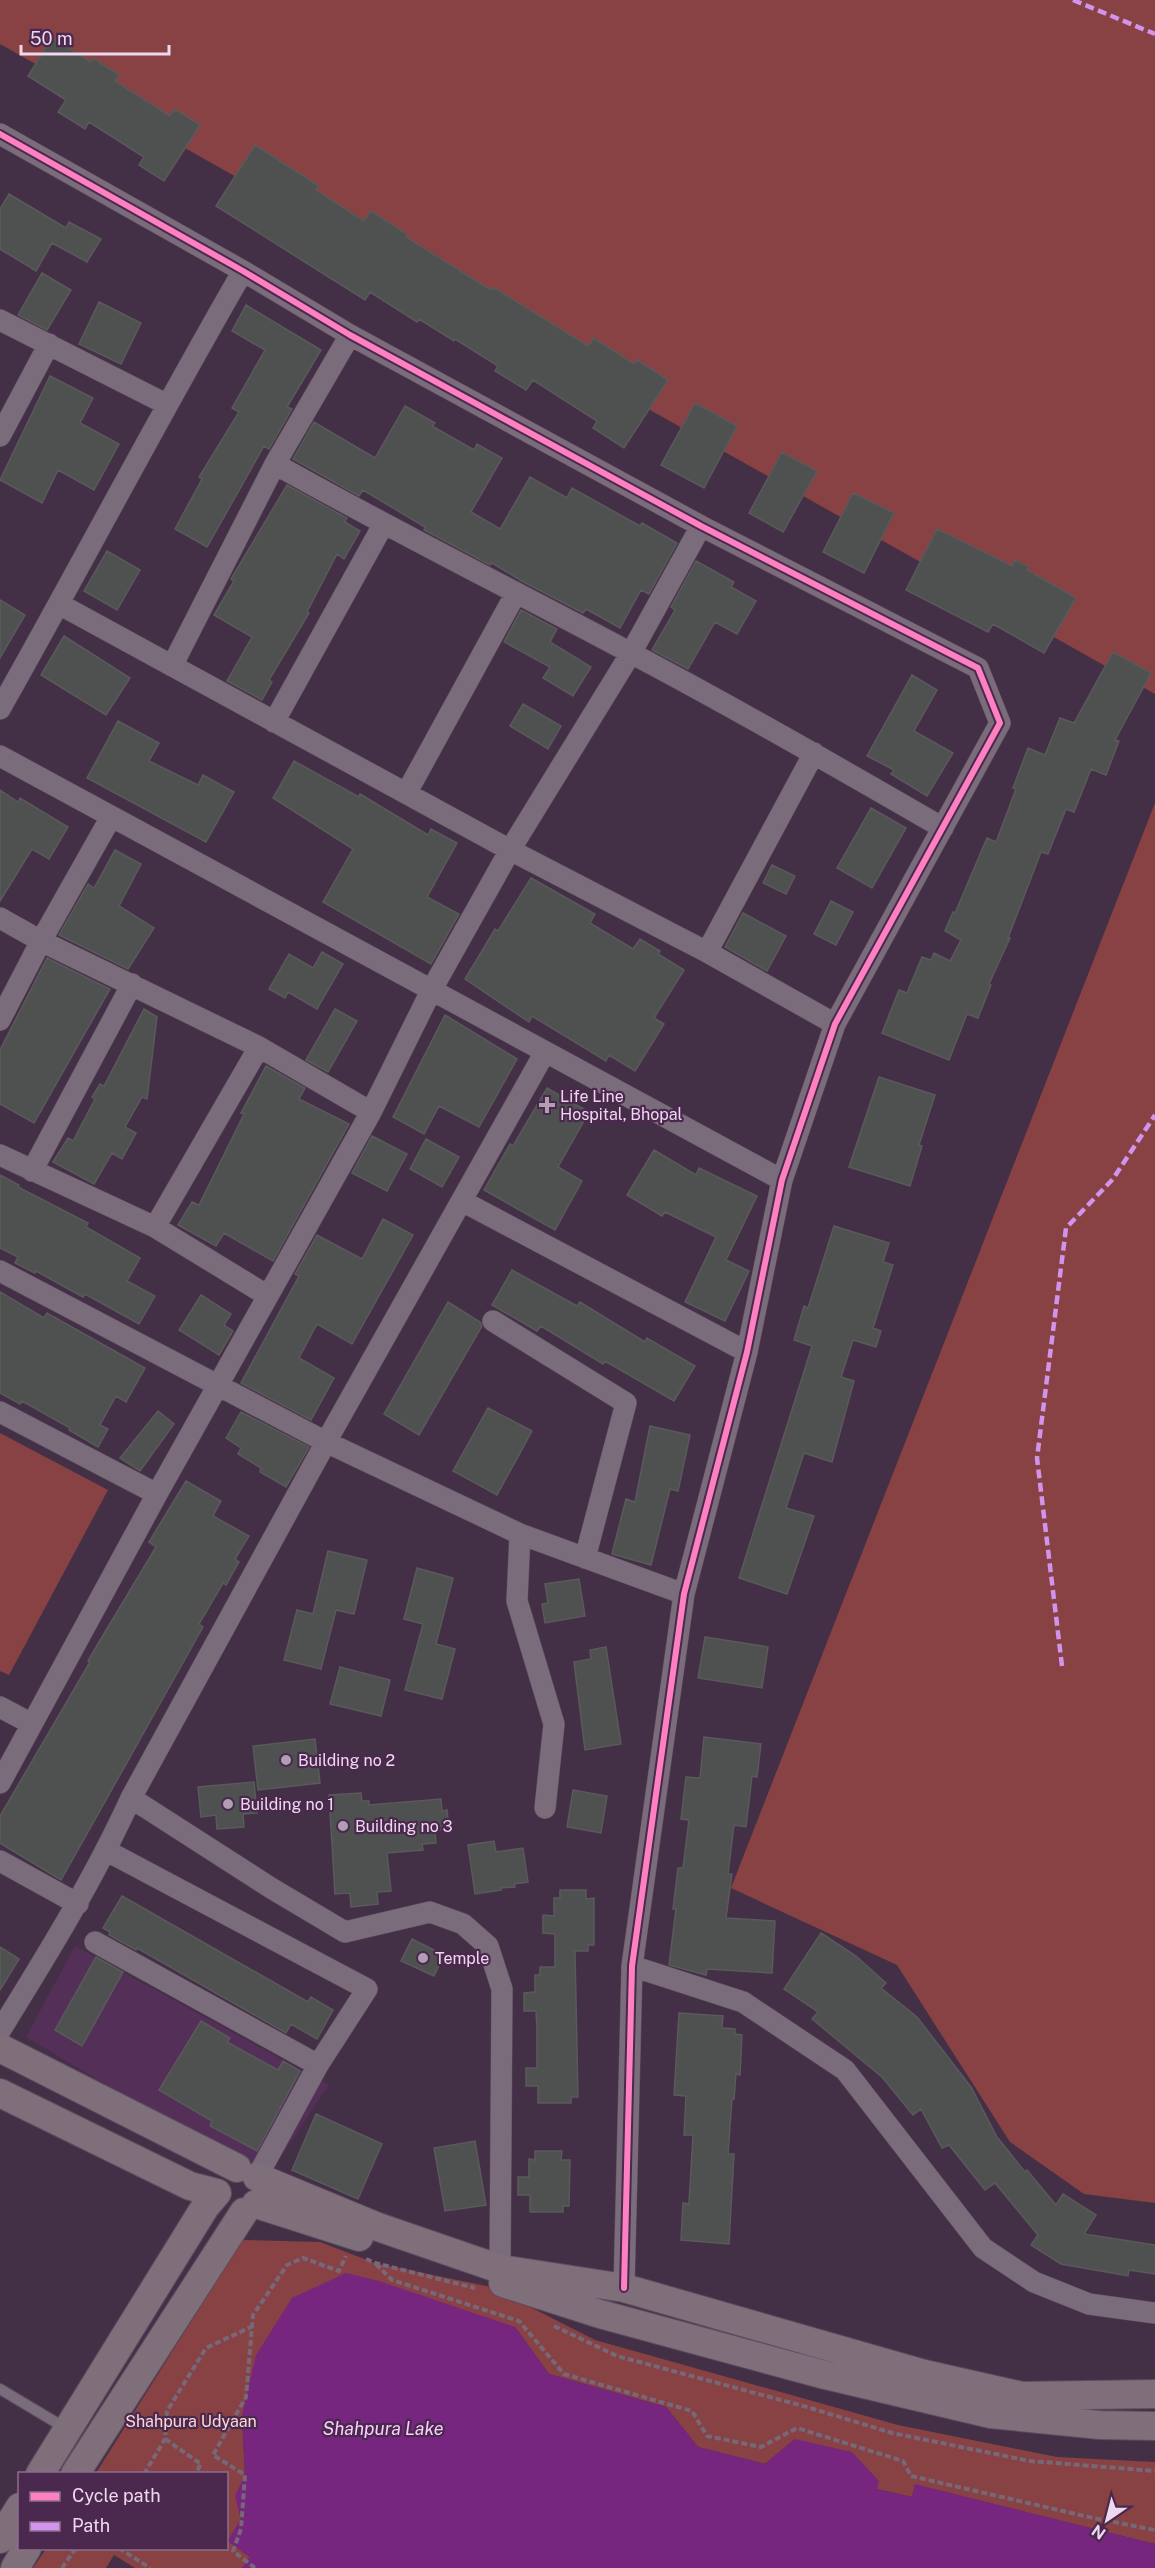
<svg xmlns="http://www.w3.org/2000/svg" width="1155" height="2568" font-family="'Public Sans',sans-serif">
<rect width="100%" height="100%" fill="#443046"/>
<path fill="#542f58" d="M75 1946 329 2085 266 2179 26 2037Z"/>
<path fill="#884243" d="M0 0H1155V694L0 44Z
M1155 803V2203L1084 2194 1010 2142 897 1965 731 1888Z
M0 1433 108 1490 9 1675 0 1671Z
M242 2240 320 2242 375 2263 491 2287 595 2340 898 2425 1057 2457 1155 2462V2544L915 2485 912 2497 876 2489 795 2439 765 2464 698 2447 666 2407 549 2374 515 2327 242 2415 245 2475 236 2496 241 2519 228 2541 250 2557 242 2568H135L114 2555 106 2568H33L46 2549 226 2548V2474L96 2473Z"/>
<path fill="#76267e" d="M346 2273 379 2281 515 2327 549 2374 666 2407 698 2447 765 2464 795 2439 852 2452 879 2481 877 2489 912 2497 915 2484 1155 2544V2568H242L250 2557 228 2541 241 2519 235 2496 245 2475 242 2415 256 2355 292 2298Z"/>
<path fill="#4e514f" stroke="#5a595b" stroke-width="1.5" d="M52 38 91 62 93 58 119 75 115 81 170 116 175 109 200 125 164 181 139 165 144 157 89 122 85 129 58 112 66 100 28 76Z
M255 145 319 186 316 190 364 221 371 211 407 234 406 237 457 269 491 290 493 287 588 346 594 338 634 364 637 360 668 380 624 448 593 428 597 421 533 380 526 390 495 371 498 366 455 339 454 341 419 319 417 322 370 292 365 300 216 206Z
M9 194 66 228 69 222 101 239 87 262 52 243 36 271 0 249V209Z
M42 273 71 290 47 330 18 315Z
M99 302 141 323 121 364 79 344Z
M246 305 321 350 287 407 292 409 269 449 264 446 207 547 175 529 202 479 199 477 239 412 232 408 265 350 232 331Z
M50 376 93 398 80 423 119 444 94 490 58 470 42 503 0 480Z
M695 403 737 426 704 488 661 465Z
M405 406 435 423 432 426 474 450 477 444 502 458 471 512 500 529 530 477 567 498 572 488 640 526 642 523 677 543 649 594 641 590 620 628 586 609 583 613 520 580 492 563 490 565 424 530 425 527 363 490 359 496 293 459 314 422 375 458Z
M782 452 817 471 783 532 749 513Z
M287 485 347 518 345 522 360 531 344 559 337 554 307 612 309 613 269 680 272 682 262 700 227 681 252 637 214 615 234 581 231 579Z
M853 493 894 513 864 573 823 552Z
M937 529 1012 566 1015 560 1029 567 1027 570 1076 598 1044 653 993 624 988 632 906 590Z
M107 551 140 570 117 610 84 591Z
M696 561 734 582 731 587 756 601 737 634 715 622 688 669 652 650 675 610 671 607Z
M0 600 25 615 0 658Z
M521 610 557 629 550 642 591 667 573 696 543 678 550 667 504 642Z
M64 636 130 678 106 715 41 675Z
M1113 652 1151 673 1115 740 1119 741 1106 775 1091 769 1074 812 1066 809 1048 854 1041 852 1008 938H1010L989 984 991 985 978 1018 967 1014 949 1060 882 1033 899 990 907 993 922 957 931 960 934 953 950 961 961 940 945 931 953 912 955 913 987 838 996 842 1016 789 1013 788 1028 748 1045 755 1060 718 1074 723Z
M912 675 937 690 914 731 953 753 927 796 891 774 894 770 867 756Z
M523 704 561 726 548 749 510 726Z
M118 721 159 743 149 761 198 785 203 775 234 792 206 842 87 778Z
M294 761 359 797 360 794 428 835 431 829 457 843 427 897 459 914 431 964 323 902 353 849 273 798Z
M0 790 18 802 20 798 68 827 49 859 32 849 0 901Z
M871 808 906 828 872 888 837 868Z
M115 850 141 864 119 906 154 928 128 969 59 935 88 884 94 888Z
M772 865 795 876 786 894 763 883Z
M531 878 595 914 590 923 633 949 640 939 660 951 658 954 684 970 654 1018 664 1024 635 1071 609 1055 606 1061 532 1016 529 1022 465 979 495 929 498 931Z
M831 901 853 912 836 945 814 934Z
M743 913 786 936 767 971 725 947Z
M322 952 343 964 317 1009 288 992 285 998 269 989 289 954 313 968Z
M47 958 110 989 34 1123 0 1104V1050Z
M144 1009 157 1017 147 1099 142 1097 125 1127 136 1133 122 1159 112 1153 94 1184 53 1162 68 1138 73 1141 95 1099 92 1097 100 1084 104 1086Z
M335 1009 357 1021 328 1072 306 1060Z
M445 1015 517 1059 479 1127 439 1106 424 1134 393 1117Z
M266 1066 305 1088 299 1099 349 1124 273 1261 224 1233 216 1246 178 1225 192 1202 199 1205 244 1114 241 1113Z
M879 1077 935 1095 919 1145 922 1146 910 1186 849 1167Z
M547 1088 589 1112 558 1167 582 1181 555 1230 484 1190 510 1144 513 1146Z
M372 1136 407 1154 387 1191 352 1173Z
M426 1139 459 1157 442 1187 410 1169Z
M654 1150 696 1175 699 1168 757 1196 726 1260 749 1271 725 1321 685 1302 716 1237 665 1212 662 1216 627 1195Z
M0 1175 19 1185 18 1187 88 1223 86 1227 140 1258 127 1281 155 1296 139 1324 85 1294 83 1297 36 1271 35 1273 15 1263 18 1257 0 1248Z
M383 1219 413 1235 352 1344 317 1324 299 1358 334 1378 311 1420 241 1383 299 1276 295 1274 317 1235 362 1259Z
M834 1226 889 1243 883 1262 893 1265 873 1328 881 1331 876 1347 853 1340 841 1377 854 1381 832 1462 804 1453 786 1508 814 1516 787 1594 739 1578 812 1346 794 1340 804 1306 808 1308Z
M512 1270 577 1306 580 1302 645 1342 647 1338 695 1366 674 1401 605 1361 603 1364 541 1326 537 1331 492 1305Z
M0 1292 44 1318 47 1313 145 1368 126 1402 116 1396 100 1425 108 1429 98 1447 69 1430 70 1428 22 1401 20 1404 0 1393Z
M201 1295 231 1314 224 1325 233 1331 219 1355 179 1330Z
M448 1302 480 1322 482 1326 419 1435 384 1414Z
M488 1408 532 1431 497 1495 453 1471Z
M158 1411 174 1424 140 1471 120 1458Z
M241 1412 309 1447 286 1487 260 1472 261 1468 238 1454 241 1448 226 1438Z
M650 1426 690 1435 678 1491 670 1489 651 1565 612 1554 626 1499 635 1502Z
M186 1481 221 1501 213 1516 249 1536 235 1559 239 1562 226 1585 223 1583 199 1624 203 1627 61 1880 0 1843V1816L90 1662 88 1661 99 1642 156 1547 149 1542Z
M328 1551 367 1560 354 1614 336 1610 321 1669 284 1660 297 1610 313 1614Z
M417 1568 453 1578 436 1644 455 1649 442 1699 405 1690 423 1624 404 1619Z
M579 1579 585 1616 545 1623 542 1604 548 1603 545 1584Z
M705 1637 768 1647 762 1688 698 1678Z
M606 1647 621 1744 585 1750 574 1662 591 1659 590 1650Z
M340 1667 390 1680 381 1716 330 1704Z
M704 1737 761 1744 757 1777 752 1776 746 1827 734 1825 728 1874H732L726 1918 775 1921 772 1973 707 1969 706 1975 669 1965 676 1909H673L678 1868H683L689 1820 681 1819 686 1777 700 1778Z
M315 1739 320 1783 258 1790 253 1746Z
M254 1782 257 1813 243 1814 244 1827 217 1829 216 1815 201 1817 198 1787Z
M573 1790 607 1796 601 1833 567 1827Z
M361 1793 362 1801H369V1805L441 1799 442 1811 447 1810 449 1829 435 1830 436 1843 422 1844 423 1850 387 1853 391 1891 377 1892 378 1904 351 1907 350 1893 335 1894 329 1795Z
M494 1841 496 1852 523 1848 528 1882 514 1884 515 1887 501 1888V1890L475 1894 468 1845Z
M560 1890H586V1899L594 1898V1945H588V1951H575L578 2097H571V2103H538V2086H526V2068H537V2028L536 2011H524V1993L535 1992V1975H540V1967H555V1934L543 1933V1915L554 1916V1898H560Z
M122 1896 308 2002 311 1997 333 2010 317 2039 291 2024 286 2033 137 1948 136 1950 109 1935 110 1932 103 1928Z
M821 1933 856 1956 886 1983 881 1988 917 2017 971 2087 997 2137 1025 2172 1027 2170 1056 2205 1063 2194 1096 2215 1084 2234 1155 2245V2274L1129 2270 1128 2276 1061 2264 1031 2245 1038 2235 995 2183 985 2190 949 2145 942 2148 921 2109 913 2115 882 2077 812 2019 818 2012 784 1989Z
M412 1939 444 1955 434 1976 401 1961Z
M0 1947 19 1959 0 1990Z
M96 1957 123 1972 82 2046 55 2030Z
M679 2013 723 2016 722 2028 735 2029V2034L742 2035 740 2075 736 2074 734 2099H732L728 2154H734L729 2244 681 2240 683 2203 689 2204 693 2135H684L686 2096 674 2095Z
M201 2021 230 2038 227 2042 278 2070 283 2061 300 2071 257 2151 210 2126 212 2121 159 2090Z
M316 2114 382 2144 358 2199 292 2170Z
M475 2141 486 2205 445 2211 434 2148Z
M535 2151H562L561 2160H570L569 2206H563V2212H530V2195H518V2177H529V2159L535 2160Z"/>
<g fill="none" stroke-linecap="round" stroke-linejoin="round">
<defs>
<path id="lane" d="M0 2389 67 2429"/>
<path id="street" d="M0 134 243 271 350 335 701 526 978 668 1000 723 835 1024 782 1180 747 1352 684 1594 632 1966 624 2288
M0 320 166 404
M0 436 49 344
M275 464C392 530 511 589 629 652 735 708 839 768 943 828
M59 604 510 850 707 952 835 1024
M172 666 275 464 350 335
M0 709C82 564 159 416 243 271
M274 722 383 525
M0 756 782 1180
M407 792 516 593
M0 918 41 941 259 1047 371 1112
M707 952 814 753
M0 1020 41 941 111 817
M0 1155 155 1227 268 1296
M32 1171 132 984
M462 1201 747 1352
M155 1227 259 1047
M0 1271 326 1442 520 1534 684 1594
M493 1321 626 1403 585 1558
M0 1412 157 1494
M520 1534 517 1601 554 1724 545 1808
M0 1707 32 1724
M0 1783 157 1494 371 1112 432 989 510 850 631 653 701 526
M131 1798 271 1888 345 1932 430 1912 463 1924 488 1946 502 1989 500 2269
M107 1851 367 1989 318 2065 257 2177
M0 1861 78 1904
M95 1942 318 2065
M632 1966 743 2002 845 2070 983 2248 1034 2282 1089 2304 1155 2313
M0 2031C47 1955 94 1879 131 1798L326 1442 545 1052"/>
<path id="secondary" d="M0 2048 237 2168
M0 2093 190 2186 217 2193 205 2207 40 2474
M257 2177 378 2227 500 2269 624 2288 924 2374 1022 2396 1155 2394
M256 2204 359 2237
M503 2283 600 2314 825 2375 990 2414 1100 2425 1155 2426
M75 2474 244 2212
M0 2539 20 2507
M15 2568 27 2548"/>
</defs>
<use href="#lane" stroke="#5d4c5e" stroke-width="12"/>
<use href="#street" stroke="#5d4c5e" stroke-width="22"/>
<use href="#secondary" stroke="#5d4c5e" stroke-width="30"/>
<path stroke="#776879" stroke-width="4" stroke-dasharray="6 3" stroke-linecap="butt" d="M366 2259 375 2263 475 2288
M376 2264 392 2280 519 2321 564 2374 692 2411 707 2436 761 2447 797 2428 903 2461 911 2476 1093 2518 1155 2530
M554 2326 617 2356 807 2407 892 2433 1030 2461 1155 2471
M165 2439 201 2464 195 2474
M144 2474 165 2439 167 2411 206 2348 251 2327
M119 2548 150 2568
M62 2568 76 2548
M255 2568 233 2551 241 2529 245 2475 213 2455 246 2397 253 2315 287 2265 303 2258 339 2271 346 2256"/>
<use href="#lane" stroke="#7a6c7b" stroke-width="10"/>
<use href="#street" stroke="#7a6c7b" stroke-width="21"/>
<use href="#secondary" stroke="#7e6f7b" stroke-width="28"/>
<path stroke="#d193ec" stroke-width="4.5" stroke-dasharray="9 4.5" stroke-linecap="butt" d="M1073 0 1155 34
M1062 1666 1037 1458 1066 1228 1113 1179 1155 1115"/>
<defs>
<path id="cycleway" d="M0 134 243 271 350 335 701 526 978 668 1000 723 835 1024 782 1180 747 1352 684 1594 632 1966 624 2288"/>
</defs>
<use href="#cycleway" stroke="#4b284e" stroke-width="10"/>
<use href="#cycleway" stroke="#ff80c0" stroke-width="6"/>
</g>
<g fill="#b29db4" stroke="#4b284e" stroke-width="2">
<path d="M544 1096h6v6h6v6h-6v6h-6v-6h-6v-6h6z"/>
<circle cx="286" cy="1760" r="6"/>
<circle cx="228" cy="1804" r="6"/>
<circle cx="343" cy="1826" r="6"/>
<circle cx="423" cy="1958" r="6"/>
</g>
<g text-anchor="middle" stroke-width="4.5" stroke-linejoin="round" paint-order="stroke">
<g font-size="16" fill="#eed8ef" stroke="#4b284e" text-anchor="start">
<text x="560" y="1102">Life Line<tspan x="560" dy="18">Hospital, Bhopal</tspan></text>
<text x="298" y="1766">Building no 2</text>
<text x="240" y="1810">Building no 1</text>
<text x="355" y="1832">Building no 3</text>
<text x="435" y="1964">Temple</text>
</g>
<g font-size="16" fill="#fcd9d6" stroke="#4b284e">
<text x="191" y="2427">Shahpura Udyaan</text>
</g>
<g font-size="18" font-style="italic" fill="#facefd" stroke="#4b284e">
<text x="383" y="2435">Shahpura Lake</text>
</g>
</g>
<rect x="18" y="2472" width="210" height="78" fill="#4b284e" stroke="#8c6e8e" stroke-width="1.5"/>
<rect x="30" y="2492" width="30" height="9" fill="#ff80c0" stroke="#8c6e8e" stroke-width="1.5"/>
<text x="72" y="2502" font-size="18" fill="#eed8ef">Cycle path</text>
<rect x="30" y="2522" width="30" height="9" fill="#d193ec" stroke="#8c6e8e" stroke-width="1.5"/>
<text x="72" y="2532" font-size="18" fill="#eed8ef">Path</text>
<g transform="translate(1107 2520) rotate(215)" stroke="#4b284e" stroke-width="4.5" paint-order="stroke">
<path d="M0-4.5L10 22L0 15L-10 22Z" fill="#eed8ef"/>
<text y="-9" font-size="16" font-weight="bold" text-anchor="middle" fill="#eed8ef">N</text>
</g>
<path d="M21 45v9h148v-9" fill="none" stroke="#eed8ef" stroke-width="3"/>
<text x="30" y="45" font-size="18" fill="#eed8ef" stroke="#4b284e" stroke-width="4.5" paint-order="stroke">50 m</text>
</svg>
